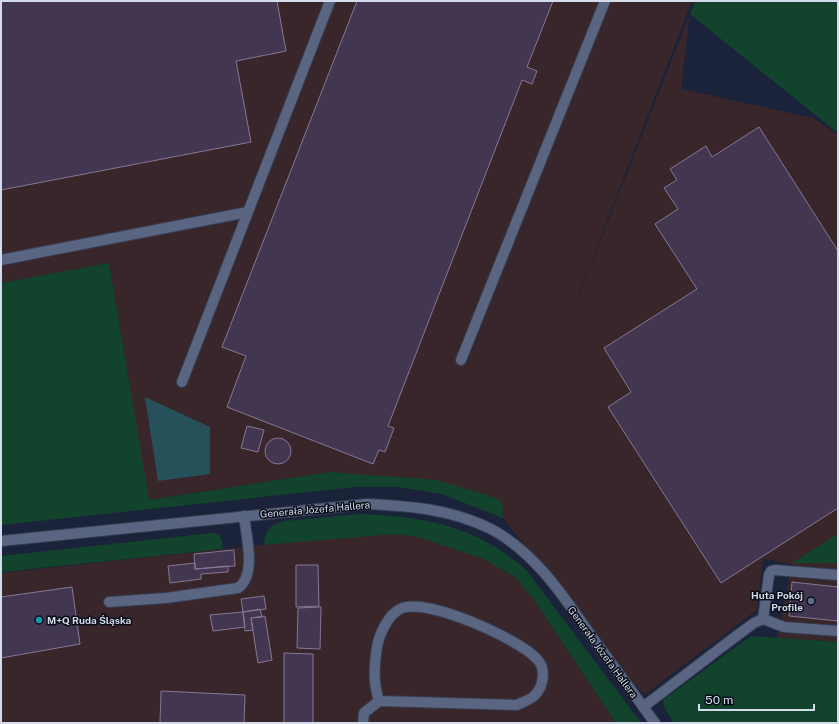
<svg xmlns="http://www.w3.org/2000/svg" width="839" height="724" font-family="'Public Sans',sans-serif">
<rect width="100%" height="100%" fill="#1b233b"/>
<path fill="#39262b" d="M1 1H692L552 363 690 14 681 89 813 118 838 135V534L793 563H838V642L777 638 792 564 763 559 757 610 644 695 503 518 502 503 330 472 148 500 109 263 1 283Z
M393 534 418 537 484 559 516 578 534 600 616 723H1V573L327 538Z"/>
<path fill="#12442d" d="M695 1H838V133L690 14Z
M109 263 149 500 330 472 437 480 499 499 502 503 503 518 442 494 399 487H355L1 525V283Z
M359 514C423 516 478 526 527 571L641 723H616L534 600 516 578 484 559 418 537 393 534 264 545C265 530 270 525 285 521Z
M213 533C222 534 222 541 223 549L1 572V556Z
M838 534V563H792Z
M751 636 838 642V723H674L664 707 663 700Z"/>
<path fill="#27515a" d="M145 397 210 427V474L158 481Z"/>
<path fill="#433650" stroke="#867895" d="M1 1H277L286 51 236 61 251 142 1 190Z
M357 1H553L527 67 537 71 532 84 522 80 388 426 394 428 385 452 379 450 373 464 227 407 246 356 222 347Z
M759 127 838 251V508L721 583 608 407 631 392 604 348 697 289 655 224 678 209 664 188 677 180 670 169 706 146 712 157Z
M247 426 264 430 258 452 241 448Z
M265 451a13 13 0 1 1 26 0a13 13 0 1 1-26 0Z
M234 550 235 566 195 569 194 554Z
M195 563V569L228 566V572L201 574V579L170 583 168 566Z
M296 565H318L319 606 296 607Z
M792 582 838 587V621L789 616Z
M72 587 80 644 1 658V597Z
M264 596 266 609 243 612 241 599Z
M321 607 320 649 297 648 298 608Z
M260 609 262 617 251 618 253 630 245 631 243 612Z
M243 612 245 627 213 631 210 615Z
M265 616 272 660 258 663 251 618Z
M284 653 313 654V723H284Z
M161 691 245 695 244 723H160Z"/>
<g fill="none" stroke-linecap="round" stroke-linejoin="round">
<defs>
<path id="minor" d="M1 260 248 212 330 1
M461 360 605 1
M182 382 248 212
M1 541 367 504C410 506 451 509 491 529 535 552 564 597 592 637 613 665 634 694 655 723
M109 602 166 598 238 588C257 575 246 536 244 516
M763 619 784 627 838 631
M643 707 735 637 754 623 763 619 769 575 771 571 775 570 838 575
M363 723 364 713 379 701 517 705C522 702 531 700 535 695 544 686 546 668 537 659 519 639 425 596 400 609 388 615 379 635 377 647 374 667 373 682 379 701"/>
</defs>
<use href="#minor" stroke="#373e52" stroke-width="12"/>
<use href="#minor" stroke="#5a6581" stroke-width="10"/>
</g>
<circle fill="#5c6f8a" stroke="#090d18" stroke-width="1.5" cx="811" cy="601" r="4"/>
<circle fill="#0f9aa8" stroke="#090d18" stroke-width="1.5" cx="39" cy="620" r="4"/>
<g text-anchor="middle" stroke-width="3" stroke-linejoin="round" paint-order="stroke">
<g font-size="10" fill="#d4dbeb" stroke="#090d18">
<text transform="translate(315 509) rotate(-5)" y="4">Generała Józefa Hallera</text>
<text transform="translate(603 652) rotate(54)" y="4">Generała Józefa Hallera</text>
</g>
<g font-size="10" font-weight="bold" fill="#d4dbeb" stroke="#090d18" text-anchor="end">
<text x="803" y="599">Huta Pokój<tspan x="803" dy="12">Profile</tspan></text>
<text x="47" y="624" text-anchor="start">M+Q Ruda Śląska</text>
</g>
</g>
<rect width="839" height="724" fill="none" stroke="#d4dbeb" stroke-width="4"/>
<path d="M699 704v6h115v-6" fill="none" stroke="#d4dbeb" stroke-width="2"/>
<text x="705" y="704" font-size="12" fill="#d4dbeb" stroke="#090d18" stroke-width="3" paint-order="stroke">50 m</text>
</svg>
